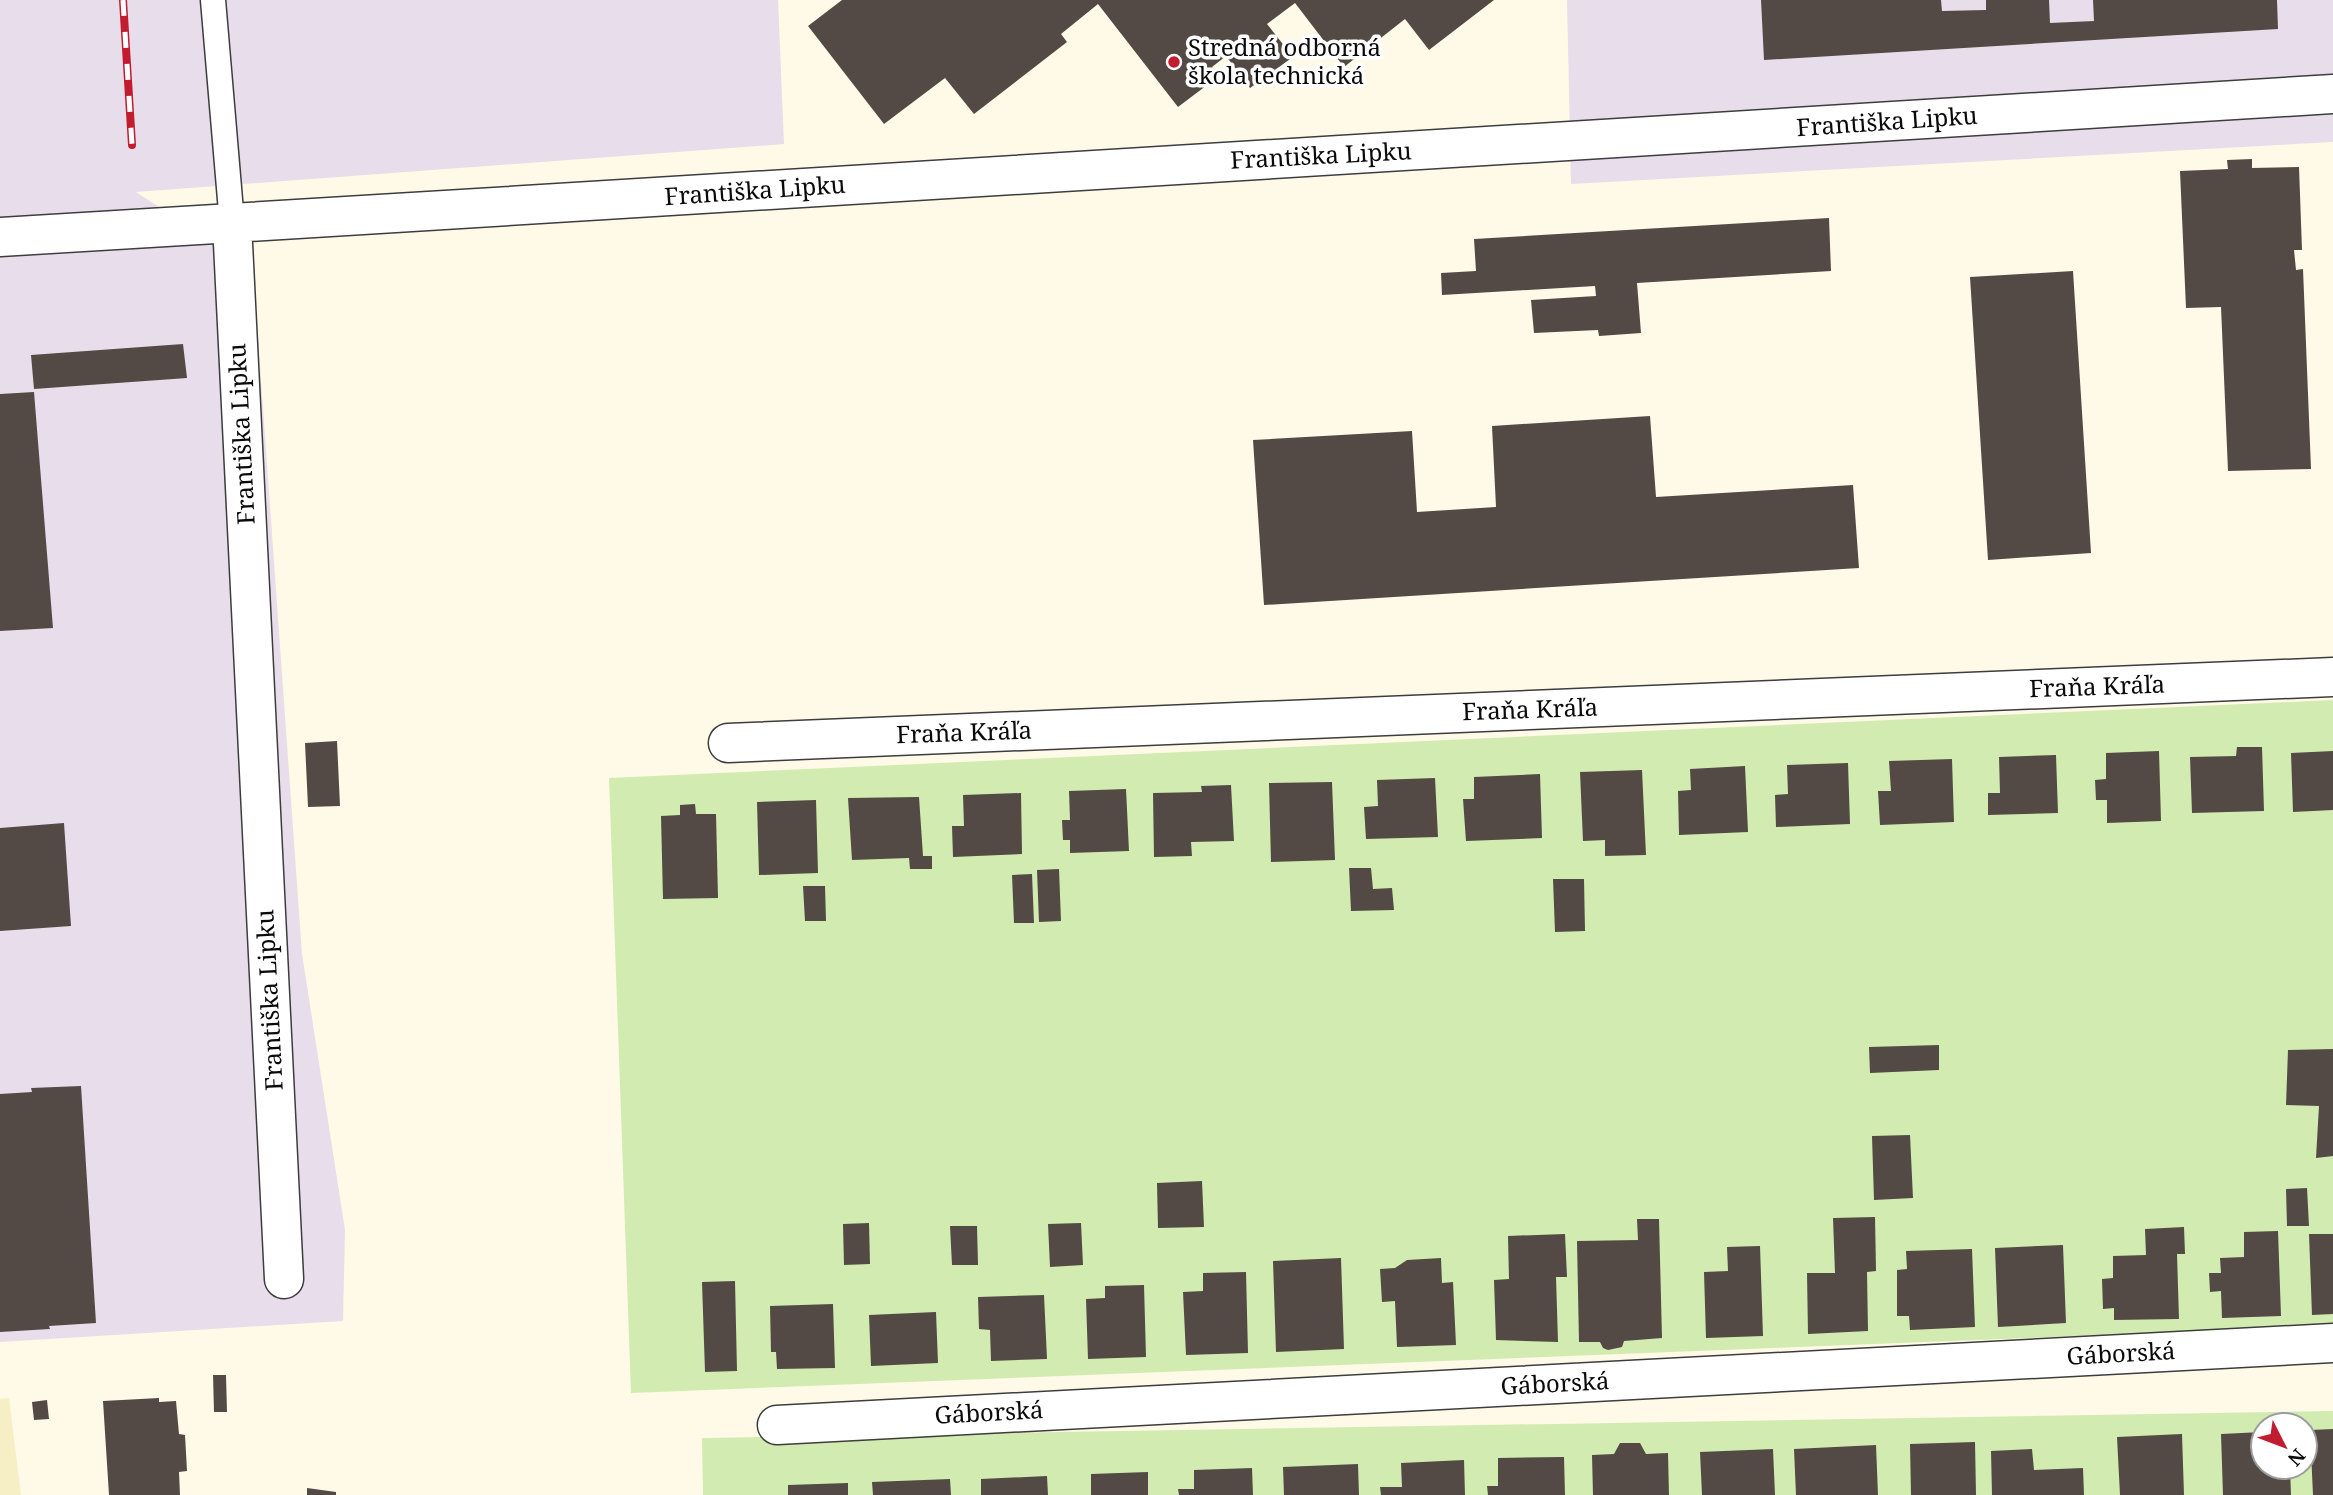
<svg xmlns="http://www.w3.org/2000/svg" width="2333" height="1495" font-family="'Noto Serif',serif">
<rect width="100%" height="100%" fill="#fff9e7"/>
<path fill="#e8ddea" d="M0 0H778L784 144 136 192 253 268 302 954 345 1230 343 1321 0 1342Z
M1567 0H2333V142L1571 184Z"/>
<path fill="#f6efc6" d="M9 1398 21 1495H0V1399Z"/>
<path fill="#d2ebb0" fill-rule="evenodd" d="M2333 700V1326L631 1393 609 778Z
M2333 1411V1495H703L702 1438ZM2263 1425H2305V1467H2263Z"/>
<path fill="#534a46" d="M842 0H1494L1429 50 1405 19 1344 67 1295 3 1267 24 1293 57 1250 88 1226 56 1212 67 1219 76 1178 107 1098 4 1061 34 1067 42 974 114 945 78 884 124 808 26Z
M1761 0H1941L1942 11 1986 10V0H2049L2050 23 2094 21 2093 0H2277L2278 29 1764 60Z
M2252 159V168L2299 167 2302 250H2294L2296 270 2303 269 2311 469 2228 471 2221 307 2186 308 2180 171 2228 169 2227 160Z
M1829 218 1831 271 1637 283 1641 333 1599 336 1598 330 1534 333 1531 300 1596 296 1595 286 1442 295 1441 273 1476 271 1474 239Z
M2073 271 2091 553 1988 560 1970 277Z
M183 344 187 378 34 389 31 355Z
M34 392 53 628 0 631V394Z
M1650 416 1656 497 1853 485 1859 568 1264 605 1253 440 1412 431 1417 512 1496 507 1492 426Z
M337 741 340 806 308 807 305 743Z
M2237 747H2262L2264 811 2192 813 2190 757 2236 756Z
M2159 751 2161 821 2107 823V800H2096L2095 780 2106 779V753Z
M2333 751V810L2293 812 2291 753Z
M2056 755 2058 813 1988 815V793H2000L1999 757Z
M1952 759 1954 822 1880 825 1878 791H1891L1889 761Z
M1848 763 1850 824 1776 827 1775 795 1788 794 1787 765Z
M1745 766 1748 832 1679 835 1678 791 1691 790 1690 769Z
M1642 770 1646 855 1605 856V840L1583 841 1580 772Z
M1540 774 1542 838 1466 841 1463 799H1474V777Z
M1435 778 1438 837 1366 839 1364 807 1378 806 1377 780Z
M1332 782 1335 860 1271 862 1269 783Z
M1231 785 1234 841 1191 842 1192 856 1154 857 1153 793 1202 792 1201 786Z
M1126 789 1129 851 1070 853V840H1063L1062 820H1070L1069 791Z
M1021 793 1022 854 953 857 952 826H964L963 795Z
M919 797 923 856H932V869H910L909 858 852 860 848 798Z
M816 800 818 873 759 875 757 802Z
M695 804 696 814H716L718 898 663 899 661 816 680 815V805Z
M64 823 71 926 0 931V828Z
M1349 868H1371L1373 889 1392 888 1394 910 1351 911Z
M1059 869 1061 921 1039 922 1037 870Z
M1032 874 1034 923H1014L1012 875Z
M1553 879H1584L1585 931 1555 932Z
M803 886H825L826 921H805Z
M1939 1045V1070L1870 1073 1869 1047Z
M2333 1049V1156L2316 1158 2319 1106 2286 1105 2288 1050Z
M81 1086 96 1323 49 1326 50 1329 0 1332V1094L32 1092 31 1088Z
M1910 1135 1913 1198 1874 1200 1872 1136Z
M1202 1181 1204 1227 1158 1228 1157 1183Z
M2307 1188 2309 1226H2287L2286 1189Z
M1875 1217 1876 1271 1867 1272 1868 1331 1808 1334 1807 1273H1835L1833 1218Z
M1637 1219H1659L1662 1338 1624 1341 1622 1347 1608 1350 1603 1348 1600 1342H1579L1577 1241 1638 1240Z
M869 1223 870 1264 844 1265 843 1224Z
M1081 1223 1083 1265 1050 1267 1048 1224Z
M950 1226H977L978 1265H952Z
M2184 1227 2185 1254H2177L2179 1319 2114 1320V1308L2103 1309 2102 1279 2113 1278V1256L2146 1255 2145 1229Z
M2278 1231 2281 1316 2222 1318 2221 1291 2210 1292 2209 1273H2221L2220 1258 2244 1257V1232Z
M1565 1234 1567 1277H1556L1558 1342 1496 1340 1494 1280 1509 1279 1508 1236Z
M2309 1234H2333V1314L2312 1315Z
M2063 1245 2066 1323 1998 1327 1995 1248Z
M1760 1246 1763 1336 1706 1338 1704 1272 1728 1271 1727 1247Z
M1972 1249 1975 1327 1910 1330 1909 1316H1897V1270L1907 1269 1906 1251Z
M1341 1258 1344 1349 1276 1352 1273 1261Z
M1441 1258 1442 1283 1453 1282 1456 1345 1397 1347 1395 1301 1382 1302 1380 1269 1395 1268 1407 1260Z
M1246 1272 1248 1353 1186 1355 1183 1292 1203 1291V1273Z
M735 1281 737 1371 705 1372 702 1282Z
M1144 1285 1146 1357 1088 1359 1086 1299 1105 1298V1286Z
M1044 1295 1047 1359 991 1361 990 1330 979 1329 978 1297Z
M833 1304 835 1368 777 1369 776 1352H771L770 1306Z
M936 1312 938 1363 871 1366 869 1315Z
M213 1375H226L227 1412H214Z
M159 1398V1402L176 1401 179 1434 185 1435 187 1471 179 1472 180 1495H109L103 1401Z
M47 1400 49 1419 34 1420 32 1402Z
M2333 1429V1495H2313L2310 1430Z
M2263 1432V1467H2290L2291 1495H2223L2221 1434Z
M2182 1434 2184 1495H2120L2117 1437Z
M1975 1442 1976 1495H1911L1910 1444Z
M1620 1443H1640L1646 1454 1668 1453 1669 1495H1593L1592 1455 1614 1454Z
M1876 1445 1878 1495H1796L1794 1449Z
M1773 1449 1775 1495H1702L1700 1452Z
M2032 1449 2034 1470 2083 1468 2084 1495H1992L1991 1451Z
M1564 1457 1565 1495H1488L1487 1486H1498V1458Z
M1464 1460 1465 1495H1381L1380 1487H1402L1401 1463Z
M1358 1464 1359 1495H1284L1283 1467Z
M1252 1468 1253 1495H1179L1178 1489H1194V1470Z
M1148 1472V1495H1091V1474Z
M1047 1476 1048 1495H981V1479Z
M950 1479 951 1495H873L872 1482Z
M848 1483V1495H788V1485Z
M307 1488 336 1492V1495H307Z"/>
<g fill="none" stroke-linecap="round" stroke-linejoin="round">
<defs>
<path id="lane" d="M213 0 232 223"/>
<path id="street" d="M0 237 232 223
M728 743 2333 677
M284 1279 232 223 2333 94
M777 1425 2333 1343"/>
</defs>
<use href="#lane" stroke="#3d3d3d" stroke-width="27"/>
<use href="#street" stroke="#3d3d3d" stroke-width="41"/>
<use href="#lane" stroke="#fff" stroke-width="24"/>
<use href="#street" stroke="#fff" stroke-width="38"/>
<defs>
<path id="rail" d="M123 0 132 145"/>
</defs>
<use href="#rail" stroke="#c11c2f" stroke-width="8"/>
<use href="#rail" stroke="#fff" stroke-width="5" stroke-dasharray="16" stroke-linecap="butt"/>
</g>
<circle fill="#c11c2f" stroke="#fff" stroke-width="2.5" cx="1174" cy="62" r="7"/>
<g text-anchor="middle" stroke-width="7" stroke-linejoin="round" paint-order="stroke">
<g font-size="24" fill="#0a0a0a" stroke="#fff" text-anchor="start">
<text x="1188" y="56">Stredná odborná<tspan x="1188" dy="28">škola technická</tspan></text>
</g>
<g font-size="24" fill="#0a0a0a" stroke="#fff">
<text transform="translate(1887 122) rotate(-4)" y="8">Františka Lipku</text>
<text transform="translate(1321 156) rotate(-3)" y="8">Františka Lipku</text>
<text transform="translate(755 191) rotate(-4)" y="8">Františka Lipku</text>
<text transform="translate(242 434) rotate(-93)" y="8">Františka Lipku</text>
<text transform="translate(2097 687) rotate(-2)" y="8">Fraňa Kráľa</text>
<text transform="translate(1530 710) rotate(-2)" y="8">Fraňa Kráľa</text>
<text transform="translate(964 733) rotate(-2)" y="8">Fraňa Kráľa</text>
<text transform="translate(270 1000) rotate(-93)" y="8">Františka Lipku</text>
<text transform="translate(2121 1354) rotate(-3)" y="8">Gáborská</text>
<text transform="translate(1555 1384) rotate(-3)" y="8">Gáborská</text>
<text transform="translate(989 1413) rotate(-3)" y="8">Gáborská</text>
</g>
</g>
<g transform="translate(2284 1446) rotate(132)"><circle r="33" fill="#ffffff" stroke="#9d9d9d" stroke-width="2"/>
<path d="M0-5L12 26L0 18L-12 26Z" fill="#c11c2f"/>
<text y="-10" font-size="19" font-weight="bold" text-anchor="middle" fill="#0a0a0a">N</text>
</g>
</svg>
